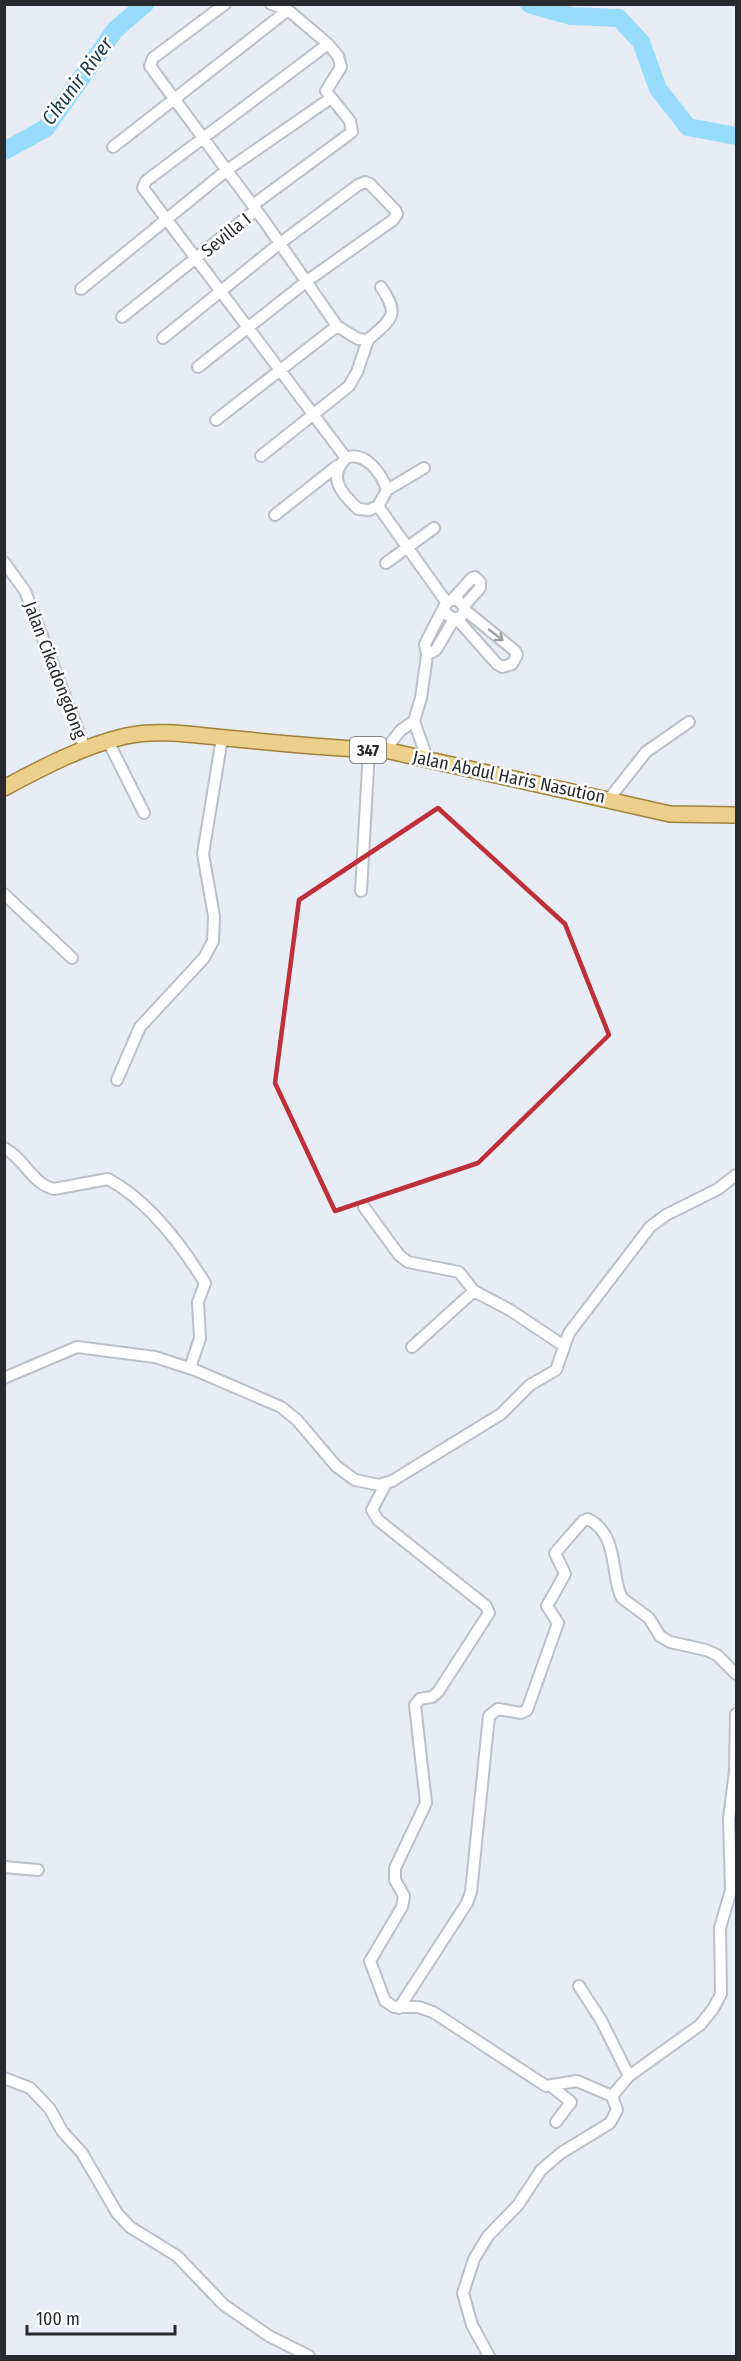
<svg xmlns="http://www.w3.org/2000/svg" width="741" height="2361" font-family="'Fira Sans Condensed',sans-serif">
<rect width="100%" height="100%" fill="#e8ecf4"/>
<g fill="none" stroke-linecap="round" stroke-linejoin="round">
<path stroke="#97dcfd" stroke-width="18" d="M529 4 571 16 619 18 641 42 658 89 688 127 736 136
M4 151 46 128 115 30 145 4"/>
<defs>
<path id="minor" d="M288 10 328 44 146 181 143 188 346 458C327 477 341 493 358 509L369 510 378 506 447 603
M113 147 288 10 271 4
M253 205 352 132 350 121 326 91 341 67 338 56 328 44
M81 289 227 170 331 98
M122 317 256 210
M337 326 358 339 368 340C391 319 401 316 381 287
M163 338 279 244 358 185 365 182 370 184 395 210 397 214 393 220 307 281 198 367
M216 420 337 326 265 222 150 66 153 58 225 4
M261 456 349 386 357 372 368 340
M346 458C365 450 382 474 387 490L378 506
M387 490 424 468
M275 515 337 466
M4 562 25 591 85 749
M386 563 434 528
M452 600 472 578 475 577 480 582V588L464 606
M457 619 497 664 502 667 512 664 517 655 515 651 465 610
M427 655 436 650 454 619
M414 721 427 758
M109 743 144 813
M385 750 401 730 414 721 421 698 427 655 425 644 445 605 449 601 457 599 465 608 462 616 454 619 446 614 445 610
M609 799 646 752 689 722
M361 891 369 750
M4 894 72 958
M117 1080 140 1027 204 958 213 941 214 916 203 854 222 738
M4 1148C24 1158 32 1184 54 1189L108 1179C149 1201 181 1244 205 1283L198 1302 200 1338 190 1368
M364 1207 399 1255 408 1262 459 1272 474 1291 510 1310 564 1346
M412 1347 474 1291
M4 1378 77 1347 155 1357 195 1370 281 1407 297 1420 336 1466 355 1480 379 1485 392 1481 501 1414 530 1385 556 1370 569 1333 650 1227 666 1215 718 1189 736 1175
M386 1483 372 1510 378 1520 486 1606 489 1613 438 1692 432 1697 420 1699 415 1705 426 1803 395 1868V1880L404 1896 402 1907 370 1961 385 2001 394 2007H418L433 2012 546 2086 577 2081 612 2096 617 2110 610 2123 561 2153 541 2170 518 2205 488 2236 474 2259 463 2293 472 2325 489 2356
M4 1867 38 1870
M579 1986 601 2020 629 2076
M399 2008 467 1903 471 1892 489 1716 498 1709 521 1713 527 1710 558 1623 547 1606 565 1574 555 1553 583 1521 588 1519C620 1535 610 1577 622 1598L649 1618 660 1636 670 1642 706 1650 717 1655 736 1674
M4 2078 30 2088 50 2109 62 2131 82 2153 117 2213 130 2227 177 2256 224 2305 269 2336 309 2356
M551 2086 571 2102 556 2122
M612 2096 629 2076 700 2025 713 2009 721 1994 720 1928 731 1890 729 1819 735 1771 736 1714"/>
<path id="primary" d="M4 788C43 767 83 746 126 736 159 729 193 735 226 738 279 743 332 749 385 750L670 814 736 815"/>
</defs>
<use href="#minor" stroke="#bbc0c8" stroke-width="14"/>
<use href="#primary" stroke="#a08239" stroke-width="18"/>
<use href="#minor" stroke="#fff" stroke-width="10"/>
<use href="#primary" stroke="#ecd08c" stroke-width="15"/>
</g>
<defs><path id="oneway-shaft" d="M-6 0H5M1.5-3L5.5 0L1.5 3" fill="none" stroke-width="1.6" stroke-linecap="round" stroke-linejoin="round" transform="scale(1.5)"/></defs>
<use stroke="#9e9fa0" href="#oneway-shaft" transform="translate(496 635) rotate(38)"/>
<path fill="none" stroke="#bf2f37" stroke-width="4.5" stroke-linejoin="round" d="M438 808 565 924 609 1035 478 1163 335 1211 275 1083 299 900Z"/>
<g text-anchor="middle" stroke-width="5" stroke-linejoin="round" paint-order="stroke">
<rect fill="#fff" stroke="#686a6c" stroke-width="1.5" x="350" y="737" width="36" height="26" rx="4.5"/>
<g font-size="16" font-weight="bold" fill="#282a2d">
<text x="368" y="756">347</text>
</g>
<g font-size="18" fill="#282a2d" stroke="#fff">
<text transform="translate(226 235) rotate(-39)" y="6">Sevilla I</text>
<text transform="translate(55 670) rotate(69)" y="6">Jalan Cikadongdong</text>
<text transform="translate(509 777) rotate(12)" y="6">Jalan Abdul Haris Nasution</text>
</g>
<g font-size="20" font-style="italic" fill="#133b4c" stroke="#fff">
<text transform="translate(77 81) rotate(-53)" y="7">Cikunir River</text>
</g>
</g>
<rect width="741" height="2361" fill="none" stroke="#282a2d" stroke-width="12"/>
<path d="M27 2325v9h148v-9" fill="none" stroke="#282a2d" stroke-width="3"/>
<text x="36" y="2325" font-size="18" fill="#282a2d" stroke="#ffffff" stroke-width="4.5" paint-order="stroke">100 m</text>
</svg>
